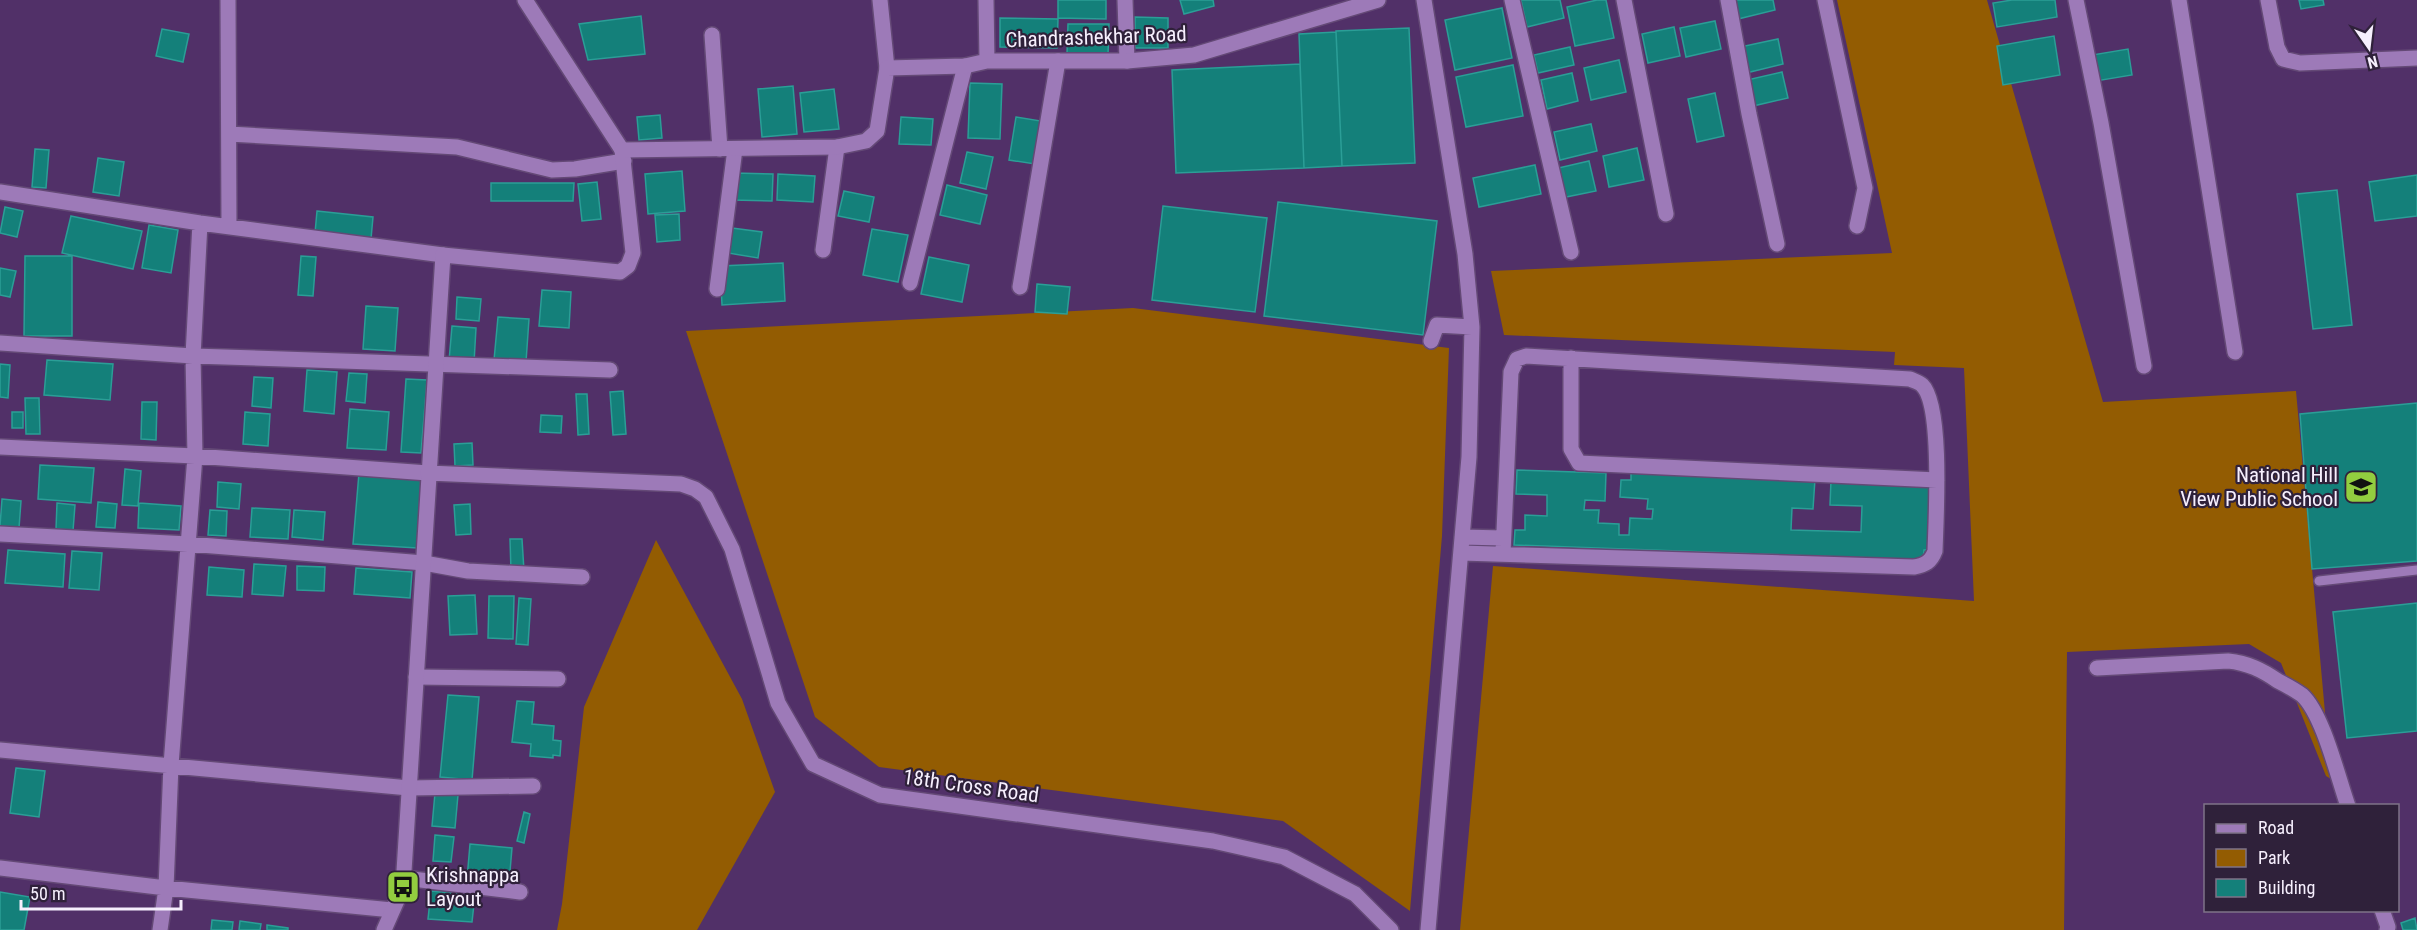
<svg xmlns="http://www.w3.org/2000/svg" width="2417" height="930" font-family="'Roboto Condensed',sans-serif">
<rect width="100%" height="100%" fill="#513068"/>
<path fill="#935c02" d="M1837 0H1987L2103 402 2296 391 2331 779 2326 776 2281 663 2249 644 2067 652 2064 930H1460L1493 566 1974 601 1964 368 1894 365 1895 352 1504 335 1491 271 1892 253Z
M1133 308 1449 348 1442 536 1410 911 1283 821 879 767 815 717 686 331Z
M656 540 742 699 775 792 697 930H557L562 904 584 707Z"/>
<path fill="#14807a" stroke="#2b9e97" stroke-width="1.5" d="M1058 0H1106V19L1058 18Z
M1180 0H1213L1214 6 1184 14Z
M1521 0H1560L1564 18 1527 27Z
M1597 0H1606L1614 38 1575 46 1567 7Z
M1734 0H1773L1775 10 1738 19Z
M2012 0H2055L2057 17 1997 27 1993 3Z
M2299 0H2323L2324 5 2301 9Z
M1502 8 1512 58 1455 70 1445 20Z
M641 16 645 54 588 60 579 24Z
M1135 17 1168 18V48H1135Z
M1000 18 1058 19 1057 48 1000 47Z
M1715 21 1721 49 1686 57 1680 28Z
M1068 24H1109L1108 55 1067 54Z
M1674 27 1680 56 1648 63 1642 34Z
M1409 28 1415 163 1342 166 1336 31Z
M162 29 189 34 183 62 156 56Z
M1336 32 1342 166 1304 168 1299 34Z
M2054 36 2060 75 2003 85 1997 46Z
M1778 39 1783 64 1746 73 1740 47Z
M1570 47 1574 65 1538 73 1534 55Z
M2128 49 2132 75 2096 81 2092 55Z
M1619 60 1626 92 1591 100 1584 68Z
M1300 64 1304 168 1176 173 1172 70Z
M1513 65 1523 116 1466 127 1456 77Z
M1782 72 1788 98 1753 106 1747 80Z
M1572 73 1578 101 1547 109 1541 80Z
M970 83 1002 84 1000 139 968 138Z
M793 86 797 134 762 137 758 89Z
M834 89 839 129 804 132 800 93Z
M1715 93 1724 136 1697 142 1688 99Z
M660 115 662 138 639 140 637 117Z
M901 117 933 119 931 145 899 144Z
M1016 117 1041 121 1035 164 1009 160Z
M1591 124 1597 151 1560 160 1554 132Z
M1637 148 1644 180 1609 187 1603 156Z
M35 149 49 150 46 188 32 187Z
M967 152 993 157 986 189 960 183Z
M98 158 124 162 119 196 93 192Z
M1589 161 1596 191 1561 198 1554 169Z
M1535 165 1541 194 1479 207 1473 178Z
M682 171 685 211 648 214 645 174Z
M734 173 773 174 772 201 733 200Z
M778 174 815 176 813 202 777 200Z
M2417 175V216L2375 221 2369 182Z
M597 182 601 219 582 221 578 184Z
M491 183H574L573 201H491Z
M947 185 987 195 980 224 940 215Z
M2337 190 2352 325 2313 329 2297 194Z
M844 191 874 197 869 222 838 216Z
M1278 202 1437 221 1423 335 1264 316Z
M1163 206 1267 218 1255 312 1152 300Z
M5 207 23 211 17 237 0 233Z
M317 211 373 217 371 239 315 233Z
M679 214 680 240 657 242 655 215Z
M71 216 142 231 133 269 62 253Z
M149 225 178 230 171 273 142 268Z
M732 228 762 232 758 258 728 253Z
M872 229 908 235 898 282 863 275Z
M25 256H72V336H24Z
M301 256 316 257 313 296 298 295Z
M929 257 969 265 962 302 921 294Z
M783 263 785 301 722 305 720 266Z
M0 268 16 271 10 297 0 295Z
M1037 284 1070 287 1067 314 1035 312Z
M542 290 571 292 569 328 539 326Z
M457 297 481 299 479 321 456 319Z
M366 306 398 308 395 351 363 349Z
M498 317 529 319 526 362 494 360Z
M452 326 476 328 474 363 449 361Z
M47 360 113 364 110 400 44 395Z
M0 364 10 365 8 398 0 397Z
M307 370 337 372 334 414 304 411Z
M349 373 367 374 365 403 346 401Z
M254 377 273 378 271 408 252 406Z
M406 379 427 380 421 453 401 452Z
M623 391 626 434 613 435 610 392Z
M576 394H587L589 434 578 435Z
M25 398H39L40 434H26Z
M142 402H157L156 440 141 439Z
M2417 403V561L2312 569 2300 414Z
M350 409 389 412 386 450 347 448Z
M12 412H23V428H12Z
M245 412 270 414 268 446 243 444Z
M541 415 562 416 561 433 540 432Z
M472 443 473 465 455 466 454 444Z
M40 465 94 468 91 503 38 499Z
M125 469 141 471 138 506 122 505Z
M1517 470 1606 473 1605 501 1585 500 1584 510H1599L1598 523 1619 524V535H1629L1630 518 1652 519 1653 509H1647L1648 499 1620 497 1621 480H1631V473L1815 479 1813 509 1792 508 1791 530 1861 532 1862 506 1830 505 1831 480 1934 483 1932 550H1924L1923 560 1514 545 1515 530H1525V515L1547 516V495L1516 494Z
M359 473 422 478 417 548 353 544Z
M218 482 241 484 239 509 217 507Z
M2 499 21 501 19 528 0 526Z
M98 502 117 504 115 528 96 527Z
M57 503 75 505 73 531 56 529Z
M139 503 181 506 179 530 138 528Z
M470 504 471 534 456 535 454 505Z
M252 508 290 510 288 539 250 537Z
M210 510 227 511 226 536 208 535Z
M294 510 325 512 323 540 292 537Z
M510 539H522L524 571H511Z
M8 550 65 554 63 587 5 583Z
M72 551 102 553 99 590 69 588Z
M254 564 286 566 283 596 252 594Z
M297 566 325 567 324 591 297 590Z
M209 567 244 570 242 597 207 595Z
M356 568 412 572 410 598 354 594Z
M475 595 477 634 450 635 448 596Z
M489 596H514L513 639 488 638Z
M519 598 531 599 528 645 516 644Z
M2417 603V731L2347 738 2333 612Z
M448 695 479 697 472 780 440 777Z
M517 701 534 702 532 724 554 726 553 740 561 741 560 756 553 755V758L530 756 531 744 512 742Z
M16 768 45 771 39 817 10 813Z
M435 793 458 795 455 828 432 826Z
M524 812 530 814 524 843 517 841Z
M435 835 454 837 451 862 433 861Z
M470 844 512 848 509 883 467 879Z
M431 891 475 895 472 922 428 919Z
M0 892 30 897 24 930H0Z
M2415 918 2417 930H2403L2401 923Z
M212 920 233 922 232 930H211Z
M240 921 261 924 260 930H239Z
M267 925 288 928V930H267Z"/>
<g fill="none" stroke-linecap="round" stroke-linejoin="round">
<defs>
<path id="service" d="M2319 581 2417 570"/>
<path id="minor" d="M228 0 229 227
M525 0 622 150
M880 0 887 68
M1125 0 1127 61
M1424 0 1465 254 1472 327 1469 457 1428 930
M1512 0 1571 252
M1624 0 1666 214
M1728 0 1749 114 1777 244
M1825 0 1865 188 1857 226
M2076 0 2101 123 2144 366
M2179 0 2235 352
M2268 0 2277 47 2283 59 2300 63 2417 58
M712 35 720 149
M229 134 457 147 552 170 575 169 624 161
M0 192 200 223 443 255
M823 250 837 147
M910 283 965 66
M1020 287 1058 61
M717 289 735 149
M1431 341 1437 325 1472 327
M0 343 193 356 610 370
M1571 358V449L1579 463 1937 480
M0 447 195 456 428 473
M0 534 188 544 424 563 468 571 582 577
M1462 537 1503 538
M1461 553 1914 567C1925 565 1931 562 1935 551 1936 520 1943 405 1922 385 1919 382 1914 381 1910 379L1526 356 1517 359 1511 372 1503 554
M2097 668 2228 661C2248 663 2262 670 2278 681 2286 685 2295 690 2302 695 2323 714 2338 778 2348 806
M416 677 558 679
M0 750 409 788 533 786
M0 868 166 888 392 910
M404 878 520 892
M2382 910 2388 927 2387 930
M160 930 166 888 171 765 195 456 193 356 200 223"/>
<path id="tertiary" d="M987 61H1127L1194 55 1378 0
M428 473 681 484 695 489 706 497 732 549 778 703 813 764 880 795 1213 841 1284 857 1355 894 1391 930
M384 930 403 887 443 255 620 272 628 266 633 253 622 150 837 147 866 141 877 131 887 68 965 66 987 61 986 0"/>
</defs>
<use href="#service" stroke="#644976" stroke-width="12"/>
<use href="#minor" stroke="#644976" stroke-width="18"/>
<use href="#tertiary" stroke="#644976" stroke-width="18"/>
<use href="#service" stroke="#9d7ab8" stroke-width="9"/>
<use href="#minor" stroke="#9d7ab8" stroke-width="15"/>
<use href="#tertiary" stroke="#9d7ab8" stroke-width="15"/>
</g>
<defs>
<symbol id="school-square" viewBox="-11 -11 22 22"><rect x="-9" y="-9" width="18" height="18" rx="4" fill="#92cd3f" stroke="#2f213a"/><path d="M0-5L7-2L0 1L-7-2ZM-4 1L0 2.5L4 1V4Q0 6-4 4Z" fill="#111"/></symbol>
<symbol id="bus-square" viewBox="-11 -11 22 22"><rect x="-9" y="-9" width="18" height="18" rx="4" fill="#92cd3f" stroke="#2f213a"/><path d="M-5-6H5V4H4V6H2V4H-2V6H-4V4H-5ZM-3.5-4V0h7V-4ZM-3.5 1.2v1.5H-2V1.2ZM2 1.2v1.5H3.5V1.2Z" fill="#111"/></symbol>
</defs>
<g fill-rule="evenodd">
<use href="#school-square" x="2342" y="468" width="38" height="38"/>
<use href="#bus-square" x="384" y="868" width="38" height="38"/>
</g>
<g text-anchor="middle" stroke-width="4.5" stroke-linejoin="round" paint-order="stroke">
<g font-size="21" fill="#f6effd" stroke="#2f213a">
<text transform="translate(1096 37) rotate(-2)" y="7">Chandrashekhar Road</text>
<text transform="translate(971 786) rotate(8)" y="7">18th Cross Road</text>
</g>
<g font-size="21" fill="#f6effd" stroke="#2f213a" text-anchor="end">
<text x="2338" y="482">National Hill<tspan x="2338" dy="24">View Public School</tspan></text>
<text x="426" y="882" text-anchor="start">Krishnappa<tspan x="426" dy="24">Layout</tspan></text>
</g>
</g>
<rect x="2204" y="804" width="195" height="108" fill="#2f213a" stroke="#7f7388" stroke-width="1.5"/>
<rect x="2216" y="824" width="30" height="9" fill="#9d7ab8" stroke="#7f7388" stroke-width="1.5"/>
<text x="2258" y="834" font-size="18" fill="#f6effd">Road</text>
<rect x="2216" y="849" width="30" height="18" fill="#935c02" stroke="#7f7388" stroke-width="1.5"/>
<text x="2258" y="864" font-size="18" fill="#f6effd">Park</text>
<rect x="2216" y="879" width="30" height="18" fill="#14807a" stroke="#7f7388" stroke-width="1.5"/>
<text x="2258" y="894" font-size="18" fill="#f6effd">Building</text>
<g transform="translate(2369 48) rotate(166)" stroke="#2f213a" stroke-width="4.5" paint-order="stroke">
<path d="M0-4.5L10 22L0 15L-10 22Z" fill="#f6effd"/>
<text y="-9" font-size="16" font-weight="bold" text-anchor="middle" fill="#f6effd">N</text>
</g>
<path d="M21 900v9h160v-9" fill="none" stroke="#f6effd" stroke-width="3"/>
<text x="30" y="900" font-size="18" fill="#f6effd" stroke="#2f213a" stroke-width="4.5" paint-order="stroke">50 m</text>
</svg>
